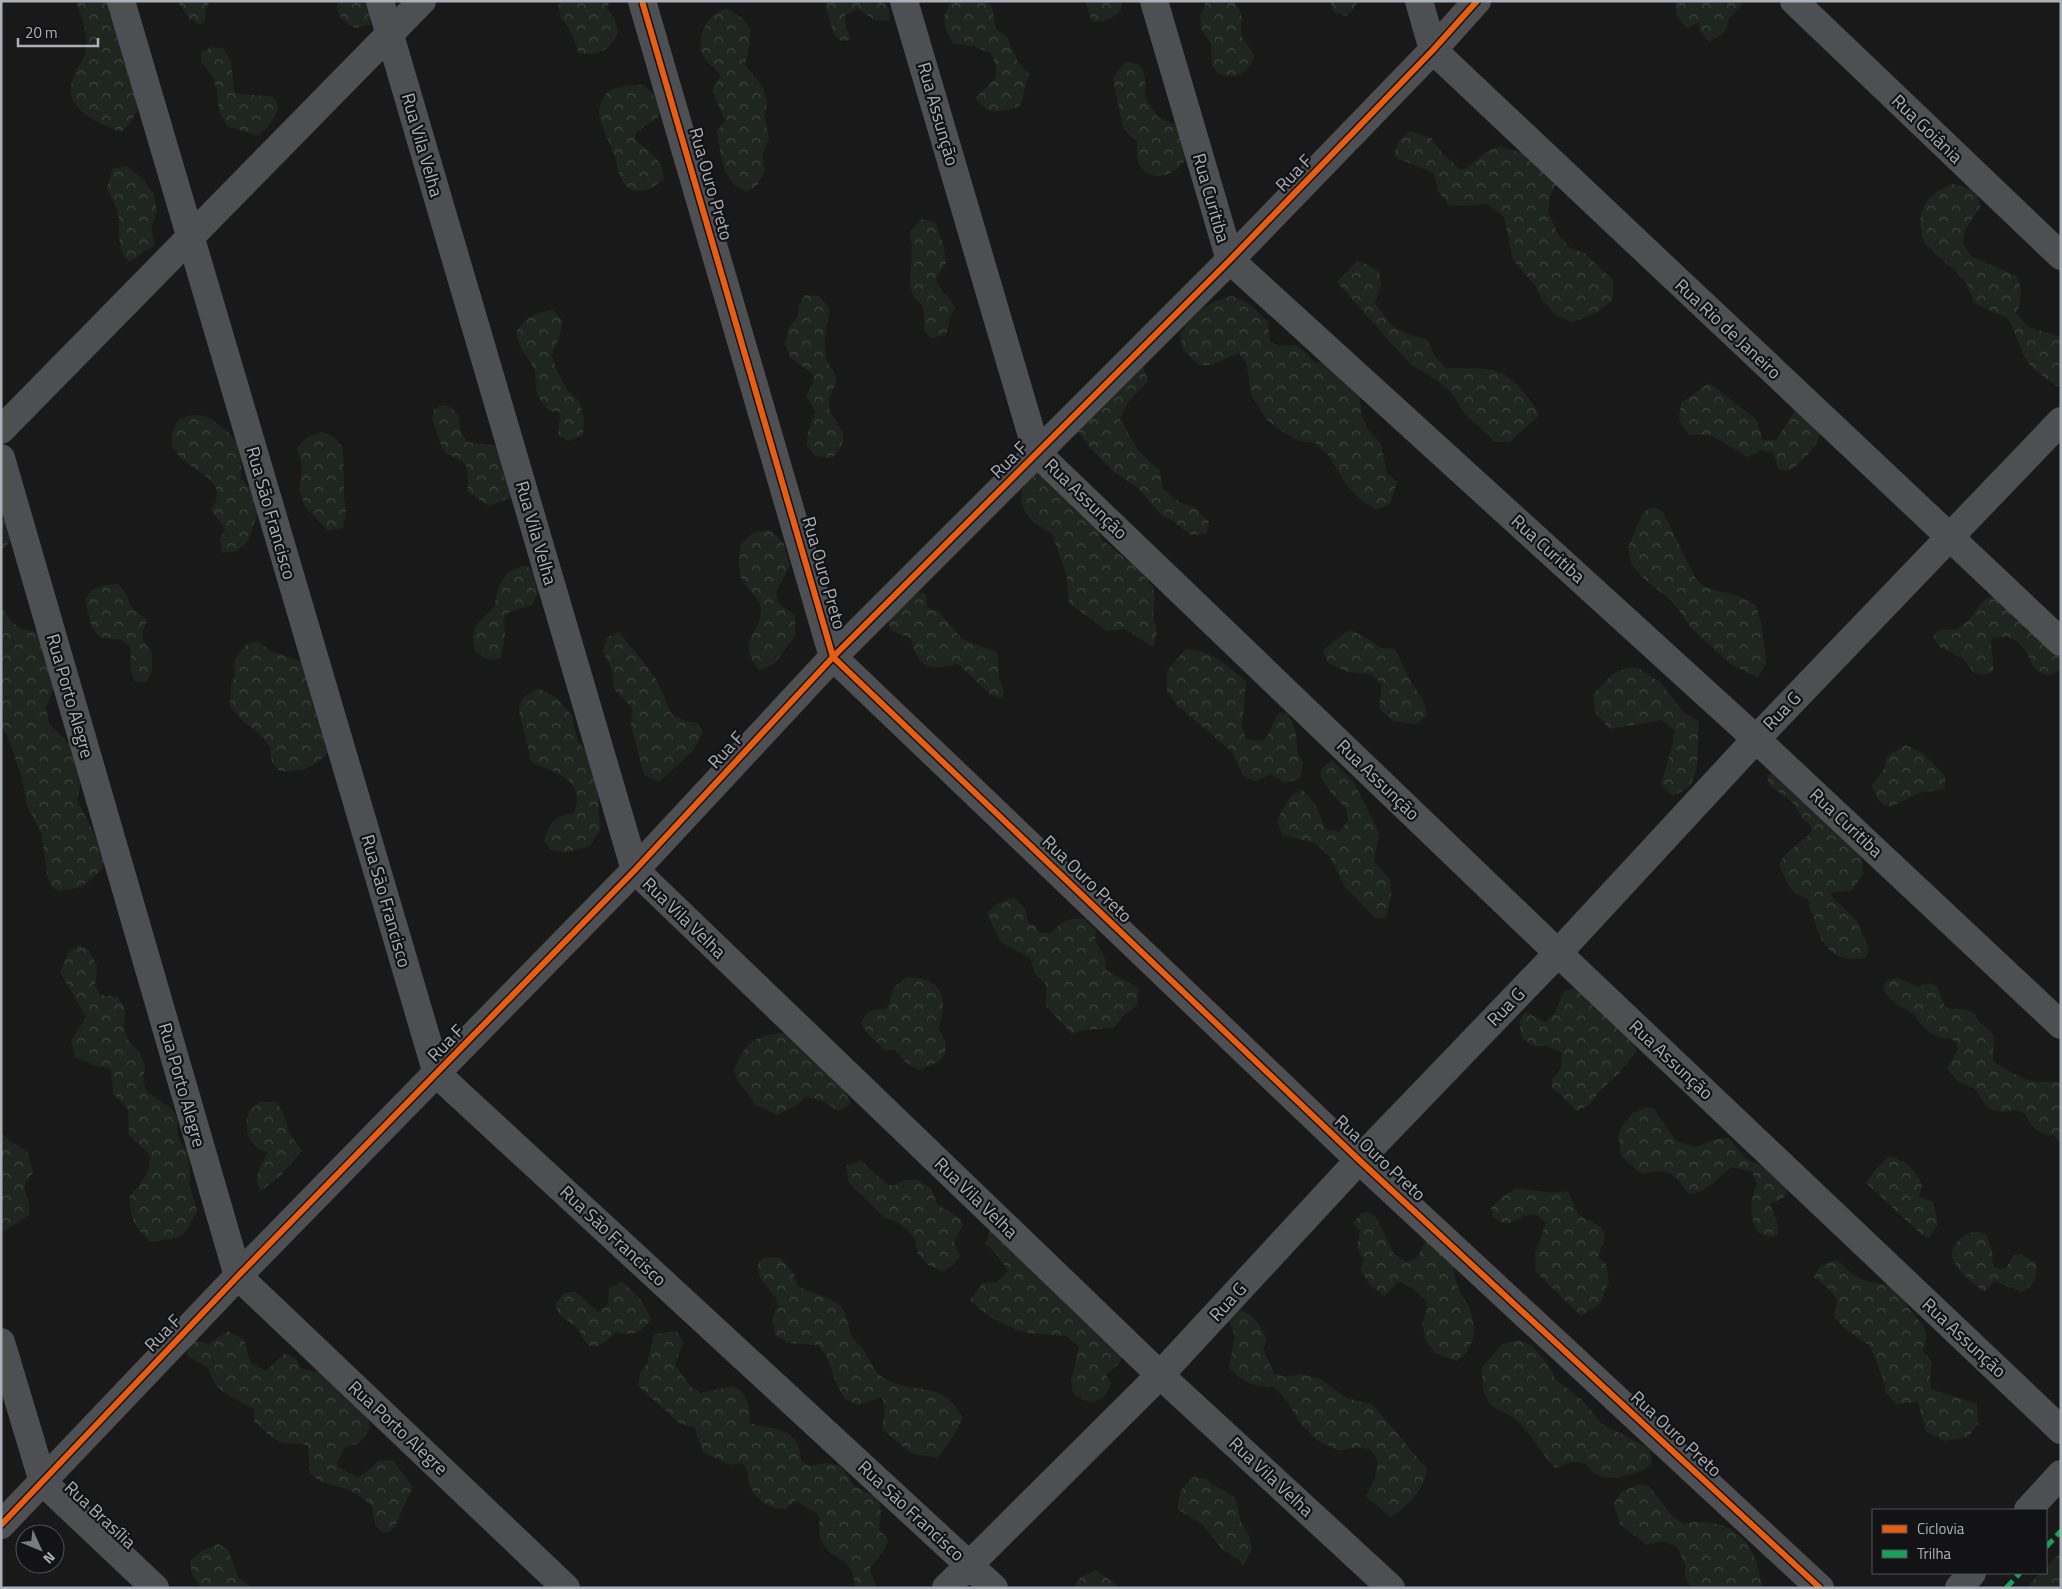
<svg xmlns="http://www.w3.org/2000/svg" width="2062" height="1589" font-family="'Titillium Web',sans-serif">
<defs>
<pattern id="forest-crowns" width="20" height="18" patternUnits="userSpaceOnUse" patternTransform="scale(1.25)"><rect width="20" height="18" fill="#1f261f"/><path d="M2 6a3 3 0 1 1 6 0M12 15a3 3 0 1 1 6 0" fill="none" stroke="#3d433d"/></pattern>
</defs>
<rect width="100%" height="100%" fill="#191919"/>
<path fill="url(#forest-crowns)" d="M76 1H110L109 15 119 20 139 107 130 123 121 132C102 125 67 111 71 86 72 74 81 65 85 54 90 35 81 18 76 1Z
M175 1H210L206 9 205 21 200 25 189 18 180 5Z
M338 1H375L376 11 370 25 355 28C345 22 334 15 338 1Z
M560 1H609L607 9 614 17 618 32C610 51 599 55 579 54 576 46 574 38 570 31 564 18 556 19 560 1Z
M824 1H883L889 8V21L875 20 858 9 845 15 846 28 851 40 841 41 834 35Z
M952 1H986L992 7 996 29 1007 37 1018 62 1029 74C1024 85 1025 96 1019 107 998 110 991 118 976 99 989 76 1005 88 991 53L973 46 953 44C944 25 939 19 952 1Z
M1085 1H1123L1120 12C1111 19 1103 22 1092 22Z
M1206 1H1233C1248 18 1238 20 1242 36 1244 42 1252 49 1254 57 1246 76 1237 78 1218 74L1212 65 1211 44 1202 30 1200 17Z
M1330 1H1357L1356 6 1347 16 1333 12Z
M1675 1H1741L1742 5 1729 19 1725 32 1709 42 1700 32 1698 23 1687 28 1677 17Z
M727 8 742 18 750 28V43L745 65 763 87 767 101 765 117 769 139 762 155 765 170 758 184 747 192C720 180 722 157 717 131L725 121 712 90 721 76C716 68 710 66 705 59 695 46 703 22 716 13 719 11 723 10 727 8Z
M211 47 223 48 231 61 234 92C247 97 260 94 274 97L279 108 271 123 258 136 227 126 219 111 217 91 213 77 201 61V53Z
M1125 62C1151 63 1144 80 1145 98L1158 117 1182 128 1191 144C1189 150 1187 158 1183 163 1172 178 1145 183 1138 161 1136 155 1138 147 1137 141L1129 135 1123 127 1114 84V76Z
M630 85H643L652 93 661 107 658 117 636 132 635 140C649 151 663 159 664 179 652 190 631 199 622 180 618 172 617 162 614 154 610 144 598 120 599 110 599 107 603 98 605 95 610 88 622 87 630 85Z
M1410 131 1431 138 1442 153 1459 169H1466L1486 152 1500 146 1522 153 1533 152 1563 177 1554 188 1550 196 1548 211 1557 233 1570 248 1584 253 1613 280V300L1596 313 1572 322 1556 315 1542 300 1535 285 1513 260 1504 217 1487 204 1466 206 1449 205 1438 191 1434 174C1421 166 1407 164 1394 156L1398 141Z
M127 166 144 180 154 194 157 211 151 228 155 245 129 262C114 247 122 229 117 210 115 203 111 196 107 189L112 169Z
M1953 184 1977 191 1980 207 1966 229 1963 243 1971 256 2018 277C2021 290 2023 302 2016 313L2028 327 2061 337V387L2056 386 2031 367 2023 354 2009 319 1974 303C1965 271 1951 271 1931 249 1929 247 1925 244 1923 241 1922 238 1922 232 1921 229 1917 206 1932 191 1953 184Z
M921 219 935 222 943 244 946 263 935 279C940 292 950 296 955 308L950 318 946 335 931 338 924 330V311L922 305 913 297 910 281 912 249 910 232Z
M1357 261 1366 264 1379 271 1381 284 1375 303C1394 329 1394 331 1426 339L1435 356 1446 368C1460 369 1483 367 1496 371 1515 377 1530 398 1539 415L1510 442H1495L1464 413 1453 395 1438 381 1413 366 1398 351 1337 282Z
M805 295 819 296 830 309C827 321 822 350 827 362 831 368 835 371 836 379 837 387 830 392 829 400 825 423 861 430 832 458L815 456 807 446C807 440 807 434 809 429 815 412 819 413 806 397L813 382V374L791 358 785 344 788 329 798 316 799 305Z
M1232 296 1248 303 1268 322 1270 341 1279 346 1297 345 1315 362 1337 361 1358 384 1362 416 1367 428 1381 444 1387 473 1397 482 1390 504 1377 510 1363 502 1346 485 1330 457 1315 443 1299 441 1280 430 1267 420 1251 395 1247 365 1239 353 1211 365H1199L1183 350 1180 335C1194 314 1207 301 1232 296Z
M553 310 562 320 561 332 552 355 557 371 568 391 579 401 584 419 583 435 568 441 558 435 560 412 549 411C543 404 537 397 536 387 535 381 536 376 535 371 528 354 519 352 516 332 526 317 536 312 553 310Z
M1142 362 1148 381 1127 403 1120 419 1138 450 1160 471 1163 489 1179 502 1194 507 1209 522 1206 534 1191 535 1170 519 1163 517 1139 489 1113 471 1091 449 1078 431Z
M1709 383 1756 419 1763 440H1776L1796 409 1824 425C1817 447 1808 457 1789 471L1778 469 1773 453 1762 450 1747 457 1711 435H1689L1679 420 1681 403Z
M442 405 451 407 459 416 460 430 467 442 506 447 514 496 489 506 468 492C467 485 469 475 467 468 463 457 449 459 443 449 438 440 437 429 432 419L434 409Z
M191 415 206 416 227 431 239 445 241 463V479L256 495 259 509 248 541 237 551 222 553 220 540 225 529 211 510C242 467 145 471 179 419Z
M322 432 335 438 343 448 344 495 346 512 343 528 328 531 305 507 299 488 302 467 297 448 306 438Z
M1035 472 1046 473 1090 512 1102 540 1137 568 1153 587 1155 598 1153 616 1157 632 1153 647 1125 629 1107 631 1069 603 1067 577 1052 534C1024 519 1008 498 1035 472Z
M1 504 17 524 7 545 1 552Z
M1654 507 1663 512 1697 581C1710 592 1723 591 1738 596 1744 599 1750 602 1756 605L1762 626 1766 663 1758 678 1732 665 1692 629 1672 601 1643 578 1631 563 1628 547 1642 514 1648 509Z
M770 530 783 542 790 566 776 592 779 604 795 615V636L774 664 759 671C735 636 761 636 761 610 761 596 743 588 740 574 738 565 740 553 741 543L755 532Z
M525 565 536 572 541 587 532 605 509 612 504 617 505 635 501 658 490 660 475 652 473 636 476 625 494 607 499 586 508 572Z
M118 584 127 595 130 606 147 620 142 632 143 641 152 652V671L146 683 135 681 130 670 131 647 121 640 100 637 92 628 85 600C92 586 103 585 118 584Z
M914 591 926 594 927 607 939 612 962 639 997 652 999 677 1004 692 1002 699 990 694 958 664C929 670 919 670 911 639L891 630 888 619Z
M1989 597 2007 598 2061 648V670L2048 676 2034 669C2026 648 2017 631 1991 639 1990 651 1995 660 1993 671L1986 675 1974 673 1964 659 1940 647 1933 637 1939 630 1957 629 1970 619 1980 604Z
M1 605C14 630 21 629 47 634L54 686 46 708 49 724 79 753 82 775 77 800 105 855 102 869 82 887 58 891 52 887 48 879 41 833 27 805 22 778 7 735 1 727Z
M1351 630 1368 639 1381 648 1395 649C1401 659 1404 669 1409 679 1418 695 1424 694 1427 715L1416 724 1393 721 1379 708 1382 684 1370 674 1347 672 1328 663 1323 650 1343 634Z
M620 632C631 649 645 662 656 679 662 690 666 703 672 715L688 722 698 723 703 732 692 752 659 782 644 775 631 726 632 708 614 689 612 670 603 650 607 637Z
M257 641 271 651 303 662 328 753C314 767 300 773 280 771L272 763 270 747 260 734 244 722 230 707 231 685 235 675 234 664 237 655 247 644Z
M1186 649C1212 651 1228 665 1246 682L1242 727 1246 739 1263 741 1268 735 1278 713H1288L1296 732 1297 752 1303 763 1300 779 1284 783 1271 774 1256 781 1243 776 1232 752 1176 704 1167 691V671Z
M1628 667 1638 668 1661 683 1684 713 1699 721C1697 737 1701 780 1686 789 1682 792 1676 794 1672 796L1661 785 1673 743 1674 730 1662 720 1610 729 1595 712 1593 694 1613 674Z
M538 688 557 698 572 716 578 742 591 757 598 791 600 830 590 846 568 852 551 850 544 841C551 821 552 818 574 813 587 778 555 773 531 762 529 753 527 743 525 734 518 711 513 700 538 688Z
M1906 745 1924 754 1946 777 1944 789C1934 791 1926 791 1917 794 1894 804 1884 819 1872 786L1885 767 1886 757Z
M1332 760 1353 781 1379 832 1374 861 1390 879 1391 895 1386 917 1376 919 1344 886 1330 857 1315 843 1282 835 1277 820 1290 797 1302 789 1315 804 1326 829 1339 832 1348 821 1346 808 1331 793 1320 775 1322 768Z
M1776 771 1861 856 1864 873 1852 890 1832 893 1831 896 1856 920 1869 949 1865 958C1823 966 1817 931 1808 899 1788 892 1787 883 1779 864L1784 856 1811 833V826L1801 816 1793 803 1769 785 1767 776Z
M1014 897 1026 910 1028 923 1036 926 1039 933H1051C1064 921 1066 918 1085 919L1096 931 1095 940 1104 956 1106 970C1117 978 1129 980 1139 990L1137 1005 1123 1016 1114 1028 1083 1030 1072 1034 1046 1006V984L1035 974 1030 958 1000 942 987 913 995 905Z
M79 945 89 950 97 966 95 985 100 995 118 997 125 1009 124 1027 128 1040 139 1051 145 1066 143 1080 146 1091 172 1109 178 1118 177 1133 180 1142 187 1151 190 1170 189 1185 197 1210C193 1219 188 1232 179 1237 174 1239 158 1240 151 1242 135 1228 130 1218 130 1196 141 1184 151 1172 150 1155L129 1135 128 1109 113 1094 111 1069 95 1066 75 1057 71 1041 86 1017 60 972 69 951Z
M907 977C943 978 949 998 938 1028 955 1053 943 1063 918 1070L904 1061 895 1049 886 1051 868 1034 861 1024C866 1010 872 1010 886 1009L888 1006 894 987Z
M1898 978 1917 987 1929 983 1937 986 1945 1007C1958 1012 1961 1005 1975 1014L1978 1021 1994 1035 1993 1061C2006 1069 2021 1080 2037 1082 2045 1083 2052 1080 2061 1082V1144L2053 1135C2038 1135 2032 1127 2025 1114L2016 1110 2003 1112 1992 1110 1985 1104 1975 1089 1958 1082 1947 1069 1958 1049 1956 1042 1949 1038C1937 1040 1919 1026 1915 1015 1902 1007 1887 1002 1883 986L1888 980Z
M1574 988 1597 998 1628 1035 1637 1051 1620 1072 1598 1093 1589 1105 1577 1111 1552 1087V1080L1561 1068 1562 1053 1547 1046H1534L1522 1038 1519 1021 1525 1012 1546 1022 1554 1014 1564 991Z
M781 1033H797L844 1090 851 1104 838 1111 823 1101 806 1097 795 1106 777 1115 756 1105 738 1081 734 1071C743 1045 753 1036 781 1033Z
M260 1102H277L285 1117 289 1133 302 1151 281 1175 261 1191C251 1178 262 1164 268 1152 251 1150 242 1129 249 1113 250 1109 257 1105 260 1102Z
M1647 1107 1655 1110 1676 1141 1696 1147 1713 1140 1729 1138C1735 1145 1742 1157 1750 1161 1767 1170 1785 1161 1788 1186 1789 1197 1779 1201 1770 1204 1774 1216 1779 1223 1778 1235L1770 1237 1757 1232C1749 1212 1750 1203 1757 1183L1752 1172 1732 1167C1717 1178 1708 1192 1689 1194 1671 1172 1671 1168 1642 1174L1621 1156 1618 1137 1622 1126 1633 1113Z
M1 1132 10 1141 27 1151 33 1172 24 1186 29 1205V1215L3 1232 1 1230Z
M1889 1156C1906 1160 1915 1169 1922 1185L1919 1197 1933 1202 1938 1224 1929 1238 1922 1235 1866 1183 1876 1169Z
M860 1160 887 1184 894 1186 905 1180H917L931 1188 937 1204 959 1218 963 1225 954 1241 960 1257 950 1268 942 1271 928 1265 918 1254 915 1240 908 1230 896 1222 885 1218 849 1183 846 1166Z
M1517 1188 1552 1193 1568 1191 1578 1214 1601 1227 1605 1237 1598 1257 1606 1264 1609 1281 1600 1304 1581 1316 1536 1272 1535 1254 1546 1222 1535 1214 1527 1215 1507 1224 1493 1218 1491 1208 1501 1198Z
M1368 1212 1375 1216 1394 1254 1406 1262 1417 1258 1427 1238 1450 1254C1453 1266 1455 1281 1460 1292 1462 1297 1466 1301 1468 1305 1478 1328 1476 1346 1457 1361L1435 1353 1426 1341 1422 1323 1426 1313 1427 1302C1419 1293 1410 1285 1398 1282L1385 1296 1370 1285 1360 1270 1364 1260 1357 1248 1360 1231 1353 1223 1362 1213Z
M991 1229 1126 1349 1119 1364 1106 1374 1111 1384 1104 1397 1092 1403 1074 1395 1071 1381 1079 1347 1066 1336 1028 1333 1016 1330 990 1317 970 1300 983 1283 997 1282 1008 1271 995 1252 985 1244Z
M1979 1232 1986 1234 1992 1250 1993 1266 1999 1269 2006 1268 2013 1256 2020 1254 2036 1263C2038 1276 2035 1286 2021 1292L1995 1281 1984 1292C1969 1280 1939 1259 1958 1241 1966 1234 1969 1232 1979 1232Z
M765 1257 780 1258 793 1272 798 1286C810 1293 827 1296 837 1303 847 1310 848 1327 852 1337 854 1342 859 1344 862 1348 870 1358 873 1372 885 1379 917 1397 940 1377 963 1418L954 1435 938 1458 911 1453 882 1429 885 1408 882 1397 858 1405 845 1399 837 1386 827 1356 817 1345 788 1343 775 1335 772 1319 777 1306 776 1298 759 1277 758 1262Z
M1832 1261H1839C1859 1283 1869 1282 1896 1286L1908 1307 1922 1324 1927 1337 1923 1351 1932 1362 1930 1375 1931 1389 1977 1404 1978 1424 1968 1437 1946 1441 1926 1432 1918 1402 1896 1404 1886 1393 1883 1379 1870 1346 1845 1329 1834 1317 1837 1300 1829 1289 1814 1277 1820 1266Z
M621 1281C635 1292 645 1302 651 1320 638 1334 635 1336 616 1332 608 1340 593 1355 584 1340 582 1336 581 1332 578 1329 568 1318 560 1321 555 1304L564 1293 576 1292 598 1312 608 1304 609 1289Z
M1235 1310C1253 1310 1259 1324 1267 1339L1263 1349 1274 1373 1285 1377 1300 1374 1320 1379 1347 1398 1373 1405 1427 1469C1423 1490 1410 1506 1390 1517L1366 1496 1375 1478 1378 1461 1371 1450 1357 1447 1339 1451 1317 1440 1299 1422 1289 1404 1274 1387C1254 1387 1244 1383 1229 1368L1235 1336 1229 1321Z
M228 1331 244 1340 251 1363 266 1371 285 1353 296 1359 301 1368 310 1371 325 1372 368 1417 370 1428 359 1443 345 1447 337 1462 338 1467 358 1477 369 1470 378 1461 393 1460 413 1487C410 1495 405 1502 402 1510 397 1522 399 1522 389 1532H382L375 1525 372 1506C365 1500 357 1494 349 1490 333 1484 323 1486 310 1473L308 1446C298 1441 290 1446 280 1442 271 1438 261 1428 254 1421V1409L226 1394 216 1386 207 1367 187 1356 188 1344 195 1340 208 1344Z
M677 1331 683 1342 675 1365 690 1386 700 1393 734 1386C748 1395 752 1407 749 1423 773 1430 799 1426 801 1460L809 1466 826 1463 841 1466 854 1486 878 1498 881 1511 879 1529 888 1540 884 1550 870 1568 877 1588H855C853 1553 834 1564 822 1543 818 1536 820 1523 819 1515L795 1500 786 1509C769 1509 753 1499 749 1482 747 1474 748 1470 742 1463L731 1465 703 1452 695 1428 679 1423 638 1386 641 1371 647 1364 654 1334Z
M1518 1340 1531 1345 1547 1363 1556 1380 1582 1400 1602 1424 1649 1448 1652 1464C1642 1473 1610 1483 1597 1475 1592 1473 1590 1467 1585 1464 1575 1459 1565 1464 1555 1468 1541 1454 1532 1434 1516 1420 1508 1413 1493 1410 1488 1401 1482 1389 1482 1380 1482 1367L1502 1344Z
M1193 1477 1207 1479 1212 1484 1235 1497 1241 1522 1249 1535 1252 1549 1243 1566 1238 1559 1222 1549 1202 1524 1177 1509 1181 1490Z
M1639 1484 1650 1487 1672 1516 1684 1524C1716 1517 1745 1529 1756 1561 1759 1570 1760 1579 1763 1588H1692L1685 1577V1564L1677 1547 1663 1541 1647 1545 1620 1524 1614 1504 1621 1492Z
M218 1544 228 1549 238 1577 252 1588H202C194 1580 190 1571 190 1561L203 1550Z
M2061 1552V1588H2026L2040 1573H2046V1567Z
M1095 1570 1116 1584 1118 1588H1073L1081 1577Z"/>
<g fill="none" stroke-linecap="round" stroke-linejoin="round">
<path stroke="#4d4f52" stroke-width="28" d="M121 1 437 1074 994 1588
M380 1 635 870 1160 1375 1391 1588
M642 1 833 657 1359 1160 1820 1588
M904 1 1037 453 1558 953 2061 1430
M1154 1 1230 260 1756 739 2061 1025
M1419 1 1433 50 2061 642
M1794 1 2061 256
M1 430 422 1
M1 458 238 1276 566 1588
M1 1342 43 1482 155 1588
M2028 1510 2061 1474
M1 1525 238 1276 635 870 833 657 1230 260 1433 50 1477 1
M946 1588 1160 1375 1359 1160 1558 953 1756 739 2061 421
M1959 1588 1972 1573"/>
<path stroke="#1a9f57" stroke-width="5" stroke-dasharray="10 5" stroke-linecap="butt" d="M2046 1547 2061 1531
M2006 1588 2020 1573"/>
<defs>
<path id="cycleway" d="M642 1 833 657 1359 1160 1820 1588
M1 1525 238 1276 635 870 833 657 1230 260 1433 50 1477 1"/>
</defs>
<use href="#cycleway" stroke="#131315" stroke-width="9"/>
<use href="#cycleway" stroke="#e95d12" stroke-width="6"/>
</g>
<g text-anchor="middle" stroke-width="4.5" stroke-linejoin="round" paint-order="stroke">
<g font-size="18" fill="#abb1b9" stroke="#131315">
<text transform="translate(938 114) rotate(74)" y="6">Rua Assunção</text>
<text transform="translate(1927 129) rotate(44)" y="6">Rua Goiânia</text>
<text transform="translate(422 145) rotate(74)" y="6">Rua Vila Velha</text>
<text transform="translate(1294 173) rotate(-46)" y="6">Rua F</text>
<text transform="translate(711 184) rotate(74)" y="6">Rua Ouro Preto</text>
<text transform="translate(1211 198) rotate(74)" y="6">Rua Curitiba</text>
<text transform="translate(1728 329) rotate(43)" y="6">Rua Rio de Janeiro</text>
<text transform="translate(1009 460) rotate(-45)" y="6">Rua F</text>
<text transform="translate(1086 499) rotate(44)" y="6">Rua Assunção</text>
<text transform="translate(271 513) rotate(74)" y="6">Rua São Francisco</text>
<text transform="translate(536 533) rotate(74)" y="6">Rua Vila Velha</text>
<text transform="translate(1548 549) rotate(42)" y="6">Rua Curitiba</text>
<text transform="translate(824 573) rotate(74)" y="6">Rua Ouro Preto</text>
<text transform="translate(70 696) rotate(74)" y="6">Rua Porto Alegre</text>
<text transform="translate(1782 711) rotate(-46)" y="6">Rua G</text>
<text transform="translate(726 750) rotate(-47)" y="6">Rua F</text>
<text transform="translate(1378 780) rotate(44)" y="6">Rua Assunção</text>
<text transform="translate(1846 823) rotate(43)" y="6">Rua Curitiba</text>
<text transform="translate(1087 879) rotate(44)" y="6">Rua Ouro Preto</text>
<text transform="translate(386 901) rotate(74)" y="6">Rua São Francisco</text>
<text transform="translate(684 918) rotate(44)" y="6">Rua Vila Velha</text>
<text transform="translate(1506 1007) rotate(-46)" y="6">Rua G</text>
<text transform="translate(446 1043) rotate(-46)" y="6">Rua F</text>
<text transform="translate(1671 1060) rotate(43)" y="6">Rua Assunção</text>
<text transform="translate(182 1085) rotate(74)" y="6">Rua Porto Alegre</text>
<text transform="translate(1380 1158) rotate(43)" y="6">Rua Ouro Preto</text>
<text transform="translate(976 1198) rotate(44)" y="6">Rua Vila Velha</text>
<text transform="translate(613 1236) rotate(43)" y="6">Rua São Francisco</text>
<text transform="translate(1228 1302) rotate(-47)" y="6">Rua G</text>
<text transform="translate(163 1333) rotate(-46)" y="6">Rua F</text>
<text transform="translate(1964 1338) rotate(43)" y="6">Rua Assunção</text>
<text transform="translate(398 1428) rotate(43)" y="6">Rua Porto Alegre</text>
<text transform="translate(1676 1434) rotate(43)" y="6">Rua Ouro Preto</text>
<text transform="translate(1271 1477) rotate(43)" y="6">Rua Vila Velha</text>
<text transform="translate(911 1511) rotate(43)" y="6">Rua São Francisco</text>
<text transform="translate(100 1515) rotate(43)" y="6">Rua Brasília</text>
</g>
</g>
<rect width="2062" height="1589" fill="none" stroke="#abb1b9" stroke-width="5"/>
<rect x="1872" y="1509" width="175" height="65" fill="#131315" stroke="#505257"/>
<rect x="1882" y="1525" width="25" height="8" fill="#e95d12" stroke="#505257"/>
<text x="1917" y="1534" font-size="15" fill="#abb1b9">Ciclovia</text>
<rect x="1882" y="1550" width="25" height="8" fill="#1a9f57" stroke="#505257"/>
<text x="1917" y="1559" font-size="15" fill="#abb1b9">Trilha</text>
<g transform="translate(40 1549) rotate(134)"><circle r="24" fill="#131315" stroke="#505257"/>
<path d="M0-4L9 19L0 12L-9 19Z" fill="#787c81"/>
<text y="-8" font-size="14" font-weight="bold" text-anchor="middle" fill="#abb1b9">N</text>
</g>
<path d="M18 38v8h80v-8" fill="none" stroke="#abb1b9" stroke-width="2.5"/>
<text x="25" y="38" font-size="15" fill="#abb1b9" stroke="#131315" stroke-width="4" paint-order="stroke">20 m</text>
</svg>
